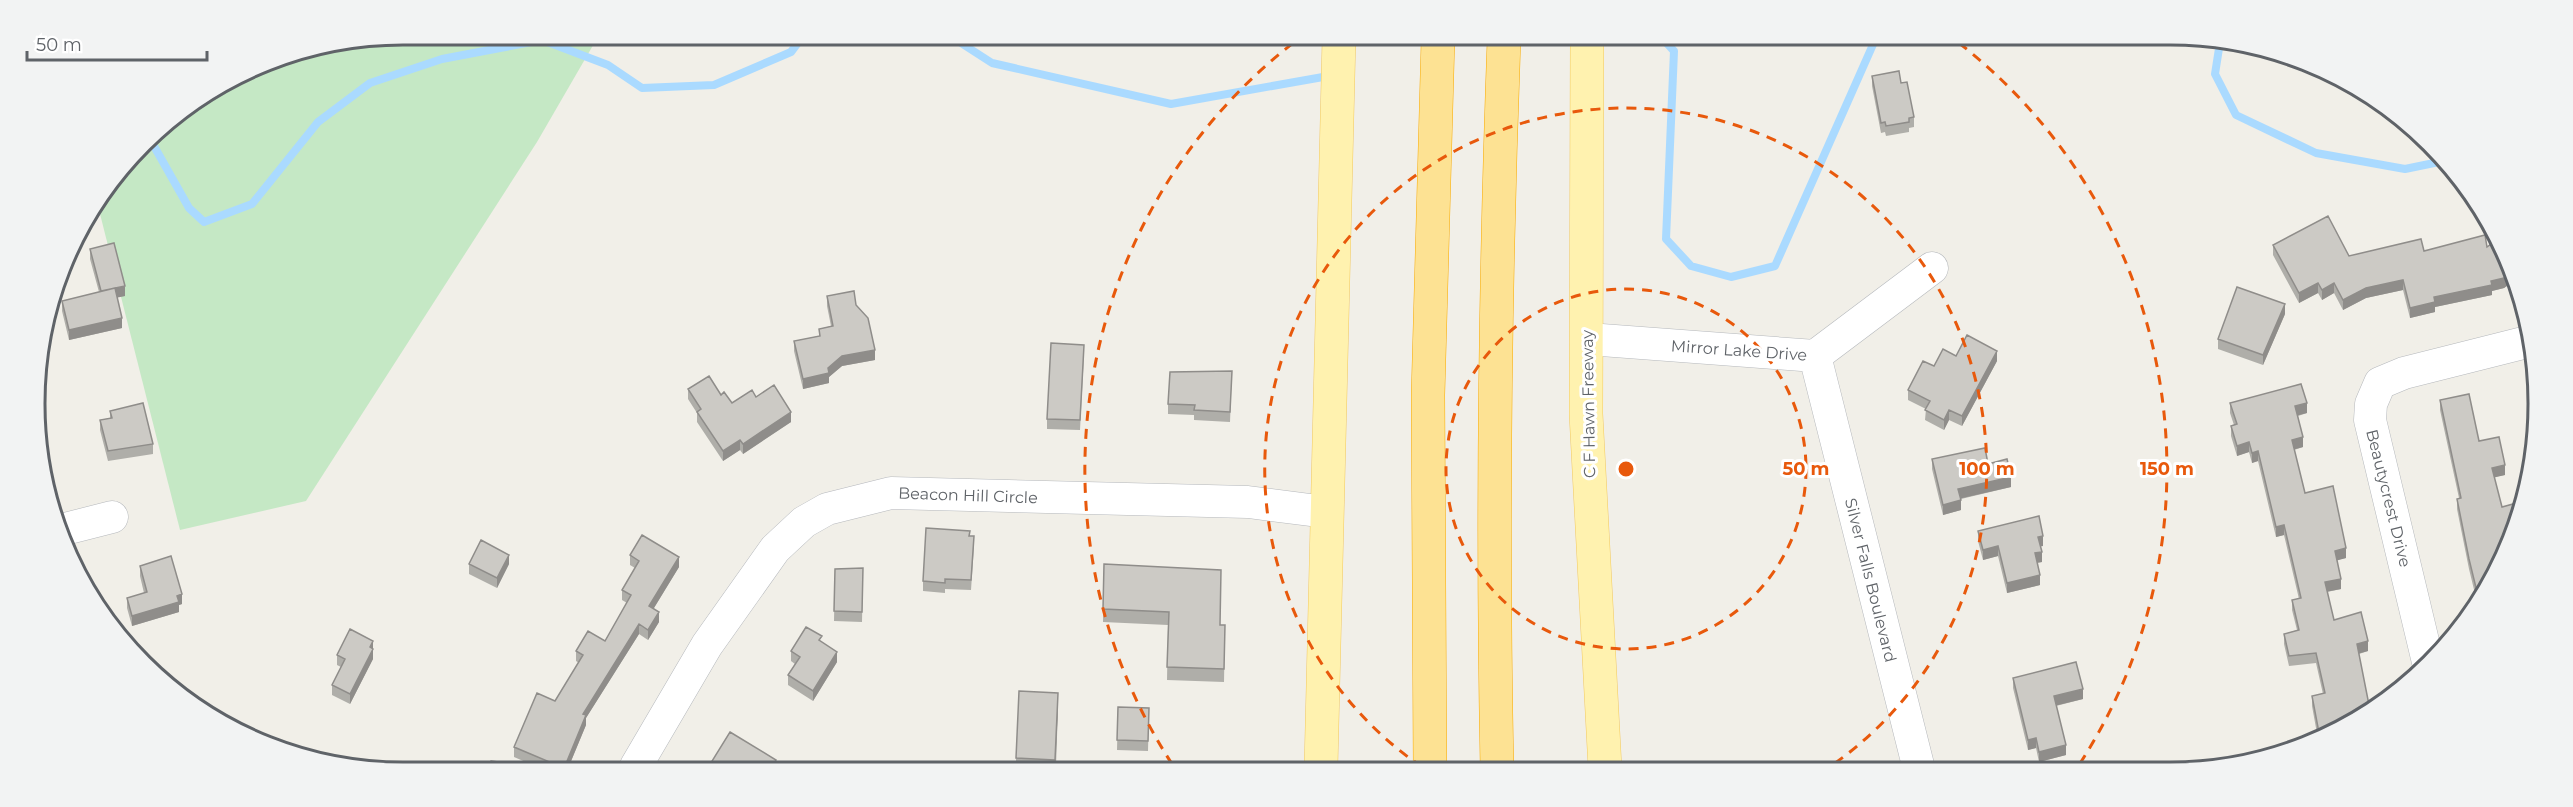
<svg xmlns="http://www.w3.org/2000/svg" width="2573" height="807" font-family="Montserrat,sans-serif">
<rect width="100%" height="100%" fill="#f1efe8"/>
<path fill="#c5e8c5" d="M404 35H599L537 142 306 501 180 530 98 206 160 126 263 62Z"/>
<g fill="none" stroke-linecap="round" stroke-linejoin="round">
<path stroke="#aadaff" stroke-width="8" d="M958 37 961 43 992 63 1171 104 1323 77
M1663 39 1674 51 1666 239 1691 266 1731 277 1775 266 1875 40
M2220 42 2215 74 2236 115 2316 153 2405 169 2439 162
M150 139 189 208 204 222 252 204 318 122 370 83 442 59 542 40 608 65 642 88 714 85 791 52 803 36"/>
<defs>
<path id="minor" d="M1588 339 1815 356 1932 268
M1815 356 1919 769
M61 530 112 517
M2428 662 2370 420 2371 404 2380 383 2404 373 2531 341
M636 766 707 645 775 549 804 522 827 509 891 493 1248 502 1326 512"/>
<path id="major" d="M1587 39 1586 414 1605 768
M1321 767 1339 38"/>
<path id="highway" d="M1430 768 1428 395 1438 39
M1497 768C1492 525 1495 282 1504 39"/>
</defs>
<use href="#minor" stroke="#b5b8bc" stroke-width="33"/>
<use href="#major" stroke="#f2c960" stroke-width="34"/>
<use href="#highway" stroke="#f9ab00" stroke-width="34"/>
<use href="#minor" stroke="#fff" stroke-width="32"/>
<use href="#major" stroke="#fff2af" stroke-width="33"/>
<use href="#highway" stroke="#fde293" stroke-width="33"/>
</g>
<path fill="#afaea9" d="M1872 76 1901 83 1914 117V127L1909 128V132L1886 136 1885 132 1881 133 1872 86Z
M2494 242 2511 283 2504 288 2492 291V295L2435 307V312L2410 318 2403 290 2366 298 2343 310 2334 293 2322 300 2318 293 2299 303 2273 255V245L2349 256 2487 247Z
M90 249 125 296 117 297 122 328 69 340 62 311V301L99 292 90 259Z
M827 296 856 305 875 360 842 366 829 377V383L803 389 794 351V341L819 336V329L831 326 827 306Z
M2285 314 2263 365 2218 349V339Z
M1084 355 1080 430 1047 429V419Z
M1956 356 1997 361 1962 426 1949 420 1944 430 1925 420 1926 409 1908 400V390L1934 366Z
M1232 371 1230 422 1194 420V415L1168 414V404Z
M688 389 721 395 732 403 756 397 791 422 743 454 740 450 723 461 697 422V413L688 399Z
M2440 400 2479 441 2505 475 2494 477 2502 507 2489 588 2477 602 2469 569 2457 509V499L2459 498 2440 410Z
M2230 403 2307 413 2298 416 2303 447 2294 450 2305 493 2346 558 2337 560 2341 589 2327 592 2334 620 2368 651 2359 654 2370 710 2332 735 2318 739 2312 706V696L2323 694 2316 663 2289 666 2284 644V634L2297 630 2292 610V600L2299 599 2284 535 2276 537 2258 461 2252 463 2249 452 2237 456 2231 436V426L2234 425 2230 413Z
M110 411 153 444V454L108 461 100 430V420L110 418Z
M1932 459 1988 464 2011 487 1961 499V510L1943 515 1932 469Z
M1978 531 2043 546H2040L2042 562 2037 563 2040 585 2007 593 1998 556 1983 560 1978 541Z
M970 536 974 546 971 590 945 589V593L923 591V581Z
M630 555 679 567 654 608 659 622 648 640 639 634 586 718V725L569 766H535L514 757V747L555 701 579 663 576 661V651L605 641 627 603 622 600V590L635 568 630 565Z
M469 564H509L497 588 469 574Z
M1104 564 1220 625H1225L1224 682 1167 680 1168 625 1103 622Z
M140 566 182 604 179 605V612L132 626 127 608V598L144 593 140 576Z
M863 568 862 622 834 621 835 569Z
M373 641V659L350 704 332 695V685L341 667 337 665V655Z
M822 642 837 662 813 701 788 685V675L795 664 791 661V651Z
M2013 678 2083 699 2056 706 2066 755 2039 762 2036 748 2028 750 2013 688Z
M1058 707 1056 767H1016V758Z
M1118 707 1149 708 1148 751 1117 750Z"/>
<path fill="#8f8d8a" d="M2508 275 2511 283 2504 288 2492 291V295L2435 307V312L2410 318V308L2434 297 2491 281Z
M2403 280V290L2366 298 2343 310V300L2366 288Z
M2318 283V293L2299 303V293Z
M2334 283V293L2322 300V290Z
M125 286V296L101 301V291Z
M2285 304V314L2263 365V355Z
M122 318V328L69 340V330Z
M875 350V360L842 366 829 377V383L803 389V379L828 368 842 356Z
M1997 351V361L1962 426V416Z
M2307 403V413L2295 416V406Z
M1949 410V420L1944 430V420Z
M791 412V422L743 454V444Z
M2303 437V447L2292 450V440Z
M740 440V450L723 461V451Z
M2249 442V452L2237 456V446Z
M2258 451V461L2252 463V453Z
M2505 465V475L2492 478V468Z
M2011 477V487L1958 499V489Z
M1961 500V510L1943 515V505Z
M2284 525V535L2276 537V527Z
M2043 536V546L2038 547V537Z
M1998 546V556L1983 560V550Z
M2346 548V558L2335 561V551Z
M2042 552V562L2035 563V553Z
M509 555V564L497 588V578Z
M679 557V567L649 616V606Z
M2040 575V585L2007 593V583Z
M2341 579V589L2325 592V582Z
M182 594V604L179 605V612L132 626V616L177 596Z
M659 612V622L648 640V630Z
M639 624V634L586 718V725L569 766H565L583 714Z
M373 641V659L350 704V694Z
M2368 641V651L2357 654V644Z
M837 652V662L813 701V691Z
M2083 689V699L2054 706V696Z
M1058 693V707L1055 767Z
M2036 738V748L2028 750V740Z
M2066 745V755L2039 762V752Z"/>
<path fill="#cccac5" stroke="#8f8d8a" stroke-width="1.5" d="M1899 71 1901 83 1907 82 1914 117 1909 118V122L1886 126 1885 122 1881 123 1872 76Z
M2328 216 2349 256 2421 239 2424 251 2485 235 2487 247 2494 242 2508 275 2504 278 2491 281 2492 285 2434 297 2435 302 2410 308 2403 280 2366 288 2343 300 2334 283 2322 290 2318 283 2299 293 2273 245Z
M114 243 125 286 101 291 90 249Z
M2237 287 2285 304 2263 355 2218 339Z
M115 288 122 318 69 330 62 301Z
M854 291 856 305 868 318 875 350 842 356 828 368 829 373 803 379 794 341 820 336 819 329 833 326 827 296Z
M1967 335 1997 351 1962 416 1949 410 1944 420 1925 410 1930 401 1908 390 1923 361 1934 366 1943 349 1956 356Z
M1051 343 1084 345 1080 420 1047 419Z
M1232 371 1230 412 1194 410 1195 405 1168 404 1170 372Z
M709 376 721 395 724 392 732 403 752 390 756 397 774 385 791 412 743 444 740 440 723 451 697 412 701 409 688 389Z
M2301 384 2307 403 2295 406 2303 437 2292 440 2305 493 2333 486 2346 548 2335 551 2341 579 2325 582 2334 620 2361 612 2368 641 2357 644 2370 710 2362 715 2354 716 2355 720 2332 735 2320 738 2312 696 2325 693 2316 653 2289 656 2284 634 2299 630 2292 600 2301 598 2284 525 2276 527 2258 451 2252 453 2249 442 2237 446 2231 426 2237 424 2230 403Z
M2469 394 2479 441 2499 437 2505 465 2492 468 2502 507 2513 504 2516 517 2489 588 2479 600 2469 559 2457 499 2461 498 2440 400Z
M143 403 153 444 108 451 100 420 112 418 110 411Z
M1985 448 1988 464 2007 459 2011 477 1958 489 1961 500 1943 505 1932 459Z
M2039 516 2043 536 2038 537 2042 552 2035 553 2040 575 2007 583 1998 546 1983 550 1978 531Z
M926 528 970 531 969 536H974L971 580 945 579V583L923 581Z
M642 535 679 557 649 606 659 612 648 630 639 624 583 714 586 715 565 766H559L514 747 537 693 555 701 583 655 576 651 588 631 605 641 631 595 622 590 639 561 630 555Z
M481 540 509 555 497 578 469 564Z
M171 556 182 594 177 596 179 602 132 616 127 598 147 592 140 566Z
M1104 564 1221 570 1220 625H1225L1224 669 1167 667 1169 612 1103 609Z
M863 568 862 612 834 611 835 569Z
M806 627 822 636 819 640 837 652 813 691 788 675 800 657 791 651Z
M350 629 373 641 370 647 373 649 350 694 332 685 345 659 337 655Z
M2076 662 2083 689 2054 696 2066 745 2039 752 2036 738 2028 740 2013 678Z
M1019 691 1058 693 1055 760 1016 758Z
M1118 707 1149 708 1148 741 1117 740Z
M730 732 776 760 772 766H709Z
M491 761 513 764V766H490Z"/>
<g fill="none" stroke="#e8590c" stroke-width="3" stroke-dasharray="10 8">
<circle cx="1626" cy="469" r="180"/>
<path d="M1422 767A361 361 0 1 1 1828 768"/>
<path d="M1172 764A541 541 0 0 1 1297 40M1959 43A541 541 0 0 1 2077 768"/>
</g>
<g text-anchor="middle" stroke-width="6" stroke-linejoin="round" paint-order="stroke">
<g font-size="16" fill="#5f6368" stroke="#fff">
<text transform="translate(1739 350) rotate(4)" y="6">Mirror Lake Drive</text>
<text transform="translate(1588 404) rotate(-91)" y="6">C F Hawn Freeway</text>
<text transform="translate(968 495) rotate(2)" y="6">Beacon Hill Circle</text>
<text transform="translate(2389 498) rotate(76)" y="6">Beautycrest Drive</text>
<text transform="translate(1871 580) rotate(76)" y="6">Silver Falls Boulevard</text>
</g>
</g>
<path d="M0 0H2573V807H0ZM403 45H2170A358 358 0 0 1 2528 403V404A358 358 0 0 1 2170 762H403A358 358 0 0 1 45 404V403A358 358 0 0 1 403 45Z" fill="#f2f3f3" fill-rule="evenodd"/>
<path fill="none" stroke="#5f6368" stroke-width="3" d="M403 45H2170A358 358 0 0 1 2528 403V404A358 358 0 0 1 2170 762H403A358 358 0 0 1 45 404V403A358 358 0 0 1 403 45Z"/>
<circle cx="1626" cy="469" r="9" fill="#e8590c" stroke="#fff" stroke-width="3"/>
<g font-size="18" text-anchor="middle" font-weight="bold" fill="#e8590c" stroke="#fff" stroke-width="6" stroke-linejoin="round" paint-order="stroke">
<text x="1806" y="475">50 m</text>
<text x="1987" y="475">100 m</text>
<text x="2167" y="475">150 m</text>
</g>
<path d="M27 51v9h180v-9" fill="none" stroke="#5f6368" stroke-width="3"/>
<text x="36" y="51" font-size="18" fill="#5f6368" stroke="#ffffff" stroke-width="4.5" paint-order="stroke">50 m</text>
</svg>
